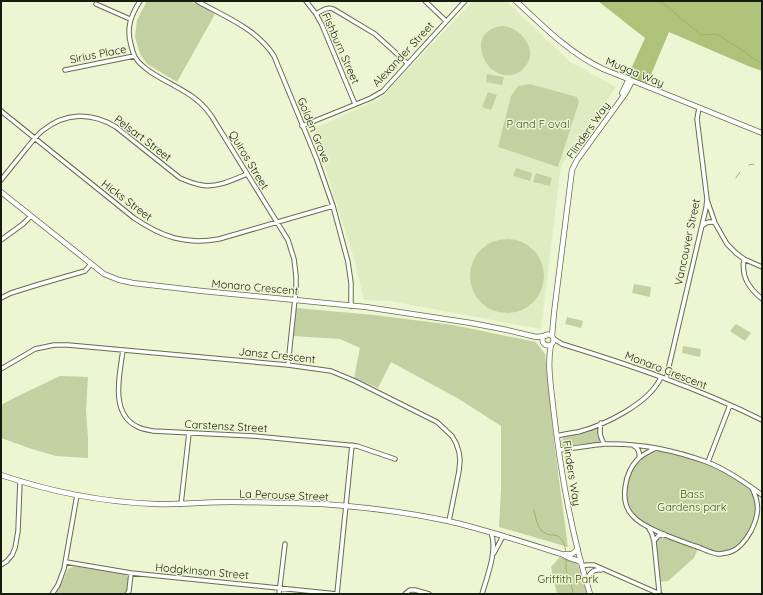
<svg xmlns="http://www.w3.org/2000/svg" width="763" height="595" font-family="Quicksand,sans-serif">
<rect width="100%" height="100%" fill="#ecf6d2"/>
<path fill="#dfecc1" d="M473 1H506L570 62 616 87 561 166 541 329 390 301 364 300 355 262 313 129 380 99Z"/>
<path fill="#c3d1a2" d="M147 1H190L215 14 177 82 147 64 140 54 135 37 137 20Z
M503 26C522 28 540 52 524 68 521 72 516 74 511 75 482 79 465 29 503 26Z
M487 74 504 77 502 85 486 82Z
M530 84 577 97 579 102 558 167 498 147 511 96 518 86Z
M488 92 497 95 491 110 482 107Z
M516 168 532 173 530 181 513 176Z
M536 173 552 178 550 186 533 182Z
M470 276a37 37 0 1 1 74 0a37 37 0 1 1-74 0Z
M634 284 651 287 650 297 632 293Z
M296 308 374 315 453 325 536 342 545 354 554 442 568 547 499 527 501 491V426L459 399 391 362 378 388 354 378 360 348 340 339 293 336Z
M567 317 583 321 581 328 565 324Z
M736 324 751 333 745 341 730 331Z
M683 346 701 349 700 357 682 353Z
M60 376 88 377 86 410 88 438V458L56 456 32 449 1 438V405L16 397Z
M597 427 598 428V436L601 442V443L566 448C562 447 560 444 562 440L564 437 582 433Z
M662 451C687 456 708 464 731 476 738 480 748 484 752 492 759 504 755 518 749 530 744 541 735 551 722 551 714 552 706 548 699 545 680 538 661 530 643 522 639 519 633 516 631 512 621 496 629 466 645 456 650 452 656 451 662 451Z
M662 536H666L698 548 694 558 668 581 659 582 656 542 659 537Z
M560 557 576 563 578 565 587 594H557L551 567Z
M74 566 125 574 129 578 127 590 125 594H55L62 583 68 569Z"/>
<path fill="#aec279" d="M598 1H762V71L748 66 669 32 647 84 628 76 645 38Z"/>
<g fill="none" stroke-linecap="round" stroke-linejoin="round">
<path stroke="#9eb168" stroke-width="1" d="M657 1 664 4 701 35 717 34 745 52 762 64
M749 165 754 164
M736 178 740 172
M534 510C536 518 537 529 545 533 548 535 551 535 554 535 563 536 565 546 566 553
M566 558V570L571 583 573 594"/>
<defs>
<path id="street" d="M140 1C131 15 126 28 131 45 132 49 133 53 135 57 144 73 177 85 193 97 203 104 211 114 217 125L288 240 294 259 296 276V289L288 365
M197 1C225 17 256 28 274 56L317 160 333 206 348 262 351 283V306
M306 1 316 14 322 25 355 104
M425 1 446 21
M96 4 130 19
M316 14C323 10 328 6 335 10L375 34 408 64
M65 70 134 56
M1 111 134 218C162 237 185 245 219 239L333 206
M302 126 371 98 383 91 465 1
M1 180C9 170 18 159 26 149 31 143 36 136 42 131 65 112 92 112 116 127L180 178C187 181 194 184 201 185 216 188 233 180 247 174
M707 200 715 223 727 244 736 253 744 259 762 267
M702 226C706 222 710 221 715 223
M1 240 23 224 31 216
M744 259C741 277 749 288 762 299
M1 298 11 293 40 284 85 271 91 264
M554 339 562 344C630 365 698 388 762 420
M123 350C120 373 109 414 138 427 142 429 148 430 153 431L253 436 357 446 395 459
M1 369 35 349 54 345H68L288 365 331 371 355 381 437 422 452 436 456 443 459 452 460 460 459 471 449 521
M666 379 706 208 707 199 697 119 699 108
M601 423C599 433 600 436 604 444
M557 436C564 434 571 433 578 432 605 425 650 403 661 377
M634 446C639 449 640 453 639 458
M656 448C650 451 643 454 638 459 625 472 619 501 632 515 642 528 678 540 695 546 702 548 710 553 718 554 721 554 726 553 730 552 740 549 746 540 751 531 759 515 760 504 752 488
M559 450C574 449 589 445 605 444 639 443 674 450 707 462 725 469 746 483 762 495
M708 462 730 405
M181 504 189 433
M648 527 652 534 654 541 659 591 658 593
M654 541 658 536 664 534
M494 553 503 536
M66 562 131 573 337 594
M1 565 7 561 12 555 15 548 18 531 20 481
M582 566 587 565H594L660 594
M587 582C588 574 593 569 601 570
M52 594 58 585 64 569 77 495
M127 594 129 591 131 573
M279 594 285 544
M337 594 352 445
M405 594 410 590H415L429 594
M482 594C487 577 498 549 491 533"/>
<path id="secondary" d="M516 1C543 26 569 53 603 69L673 97 762 133
M622 93 629 79
M1 192 104 274 119 280 133 283 202 291 295 300 366 307 471 323 507 330 536 337 545 336
M542.5 340a5.5 5.5 0 1 1 11 0a5.5 5.5 0 1 1-11 0Z
M552 336 554 313 572 170 577 160 625 94 632 81
M551 345C547 364 551 386 553 406 560 469 571 533 590 594
M1 475C51 492 103 502 155 504 180 505 206 502 231 502 261 502 291 503 322 504 364 507 406 512 448 521 487 530 526 543 564 555 568 559 576 559 581 562
M564 555 565 554H572L578 549"/>
</defs>
<use href="#street" stroke="#656d4e" stroke-width="5.5"/>
<use href="#secondary" stroke="#656d4e" stroke-width="6"/>
<use href="#street" stroke="#fff" stroke-width="3.5"/>
<use href="#secondary" stroke="#fff" stroke-width="4.5"/>
</g>
<g text-anchor="middle" stroke-width="3" stroke-linejoin="round" paint-order="stroke">
<g font-size="11" fill="#181c0f" stroke="#ecf6d2">
<text transform="translate(341 48) rotate(66)" y="4">Fishburn Street</text>
<text transform="translate(98 54) rotate(-11)" y="4">Sirius Place</text>
<text transform="translate(403 54) rotate(-47)" y="4">Alexander Street</text>
<text transform="translate(635 72) rotate(22)" y="4">Mugga Way</text>
<text transform="translate(314 130) rotate(68)" y="4">Golden Grove</text>
<text transform="translate(588 130) rotate(-55)" y="4">Flinders Way</text>
<text transform="translate(143 138) rotate(37)" y="4">Pelsart Street</text>
<text transform="translate(249 160) rotate(59)" y="4">Quiros Street</text>
<text transform="translate(127 200) rotate(37)" y="4">Hicks Street</text>
<text transform="translate(687 242) rotate(-78)" y="4">Vancouver Street</text>
<text transform="translate(255 287) rotate(5)" y="4">Monaro Crescent</text>
<text transform="translate(277 355) rotate(6)" y="4">Jansz Crescent</text>
<text transform="translate(666 370) rotate(21)" y="4">Monaro Crescent</text>
<text transform="translate(226 426) rotate(3)" y="4">Carstensz Street</text>
<text transform="translate(572 473) rotate(81)" y="4">Flinders Way</text>
<text transform="translate(284 495) rotate(2)" y="4">La Perouse Street</text>
<text transform="translate(202 571) rotate(5)" y="4">Hodgkinson Street</text>
</g>
<g font-size="11" fill="#404d17" stroke="#ecf6d2">
<text x="538" y="128">P and F oval</text>
<text x="692" y="498">Bass<tspan x="692" dy="13">Gardens park</tspan></text>
<text x="568" y="583">Griffith Park</text>
</g>
</g>
<rect width="763" height="595" fill="none" stroke="#181c0f" stroke-width="4"/>
</svg>
